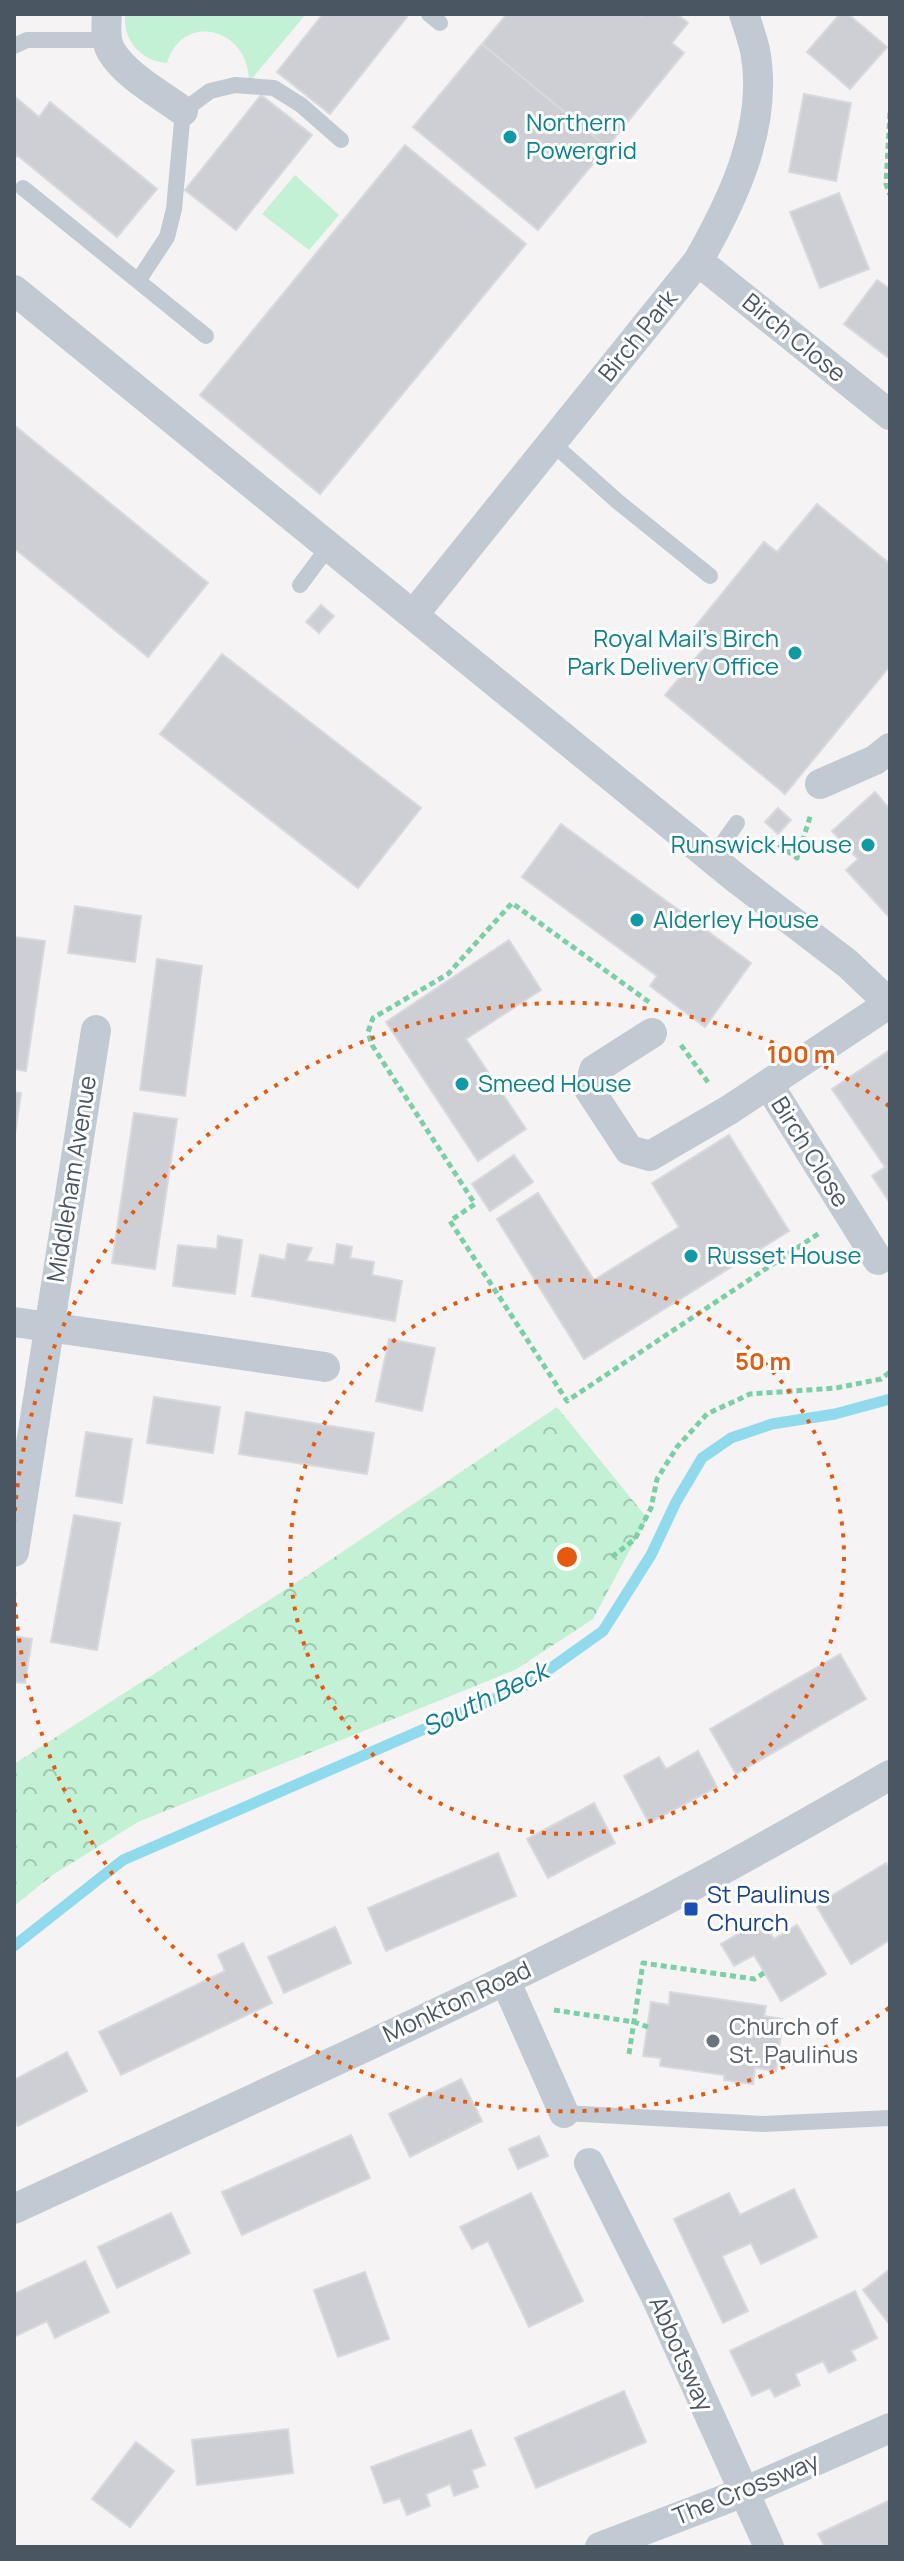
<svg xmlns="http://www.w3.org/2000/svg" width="904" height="2561" font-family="Manrope,sans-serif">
<defs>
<pattern id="forest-crowns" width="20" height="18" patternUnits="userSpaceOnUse" patternTransform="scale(2)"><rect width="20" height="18" fill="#c3f1d5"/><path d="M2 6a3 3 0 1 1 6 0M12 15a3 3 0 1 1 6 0" fill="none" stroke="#a0c6b0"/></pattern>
</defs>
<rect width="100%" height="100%" fill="#f5f3f3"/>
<path fill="#c3f1d5" d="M125 14H306L249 82C250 29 183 10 167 63 140 61 123 40 125 14Z
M295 175 339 215 309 250 262 214Z"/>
<path fill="url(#forest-crowns)" d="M557 1407 647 1518 593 1619 515 1670 138 1822 54 1874 14 1906V1764L311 1573Z"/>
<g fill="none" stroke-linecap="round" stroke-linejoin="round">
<path stroke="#90daee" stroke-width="11" d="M14 1946 123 1860 530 1683 603 1631 651 1555 676 1502 702 1458 731 1438 772 1424 835 1414 890 1399"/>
</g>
<path fill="#cdcfd5" stroke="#d7d9de" stroke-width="2" d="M323 14H403L407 17 330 114 277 72Z
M507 14H639L641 16 643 14H677L688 23 672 43 684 53 607 147 482 44Z
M840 14H848L887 47 850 89 807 52Z
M482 44 607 147 538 230 413 127Z
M804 94 851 103 836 181 789 172Z
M261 95 312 135 236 230 185 190Z
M14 96 39 117 50 102 157 189 117 237 17 155 14 159Z
M405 145 526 244 320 494 200 395Z
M839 193 869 269 820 288 790 212Z
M877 280 890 289V359L844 324Z
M14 425 208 583 148 657 14 548Z
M817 504 890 564V666L785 794 665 695 710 641 694 628 764 542 777 552Z
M321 605 334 616 319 633 306 622Z
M222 654 421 808 358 888 160 734Z
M875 792 890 809 889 917 846 870 858 859 832 831Z
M778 808 791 820 778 834 765 822Z
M561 824 751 963 705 1027 650 986 657 976 522 877Z
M75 906 141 916 135 962 68 953Z
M14 937 45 941 26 1071 14 1069Z
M509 940 541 990 466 1039 526 1129 478 1161 386 1022Z
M157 959 202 966 185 1096 140 1090Z
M890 1050V1203L872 1176 885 1167 832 1089Z
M14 1092 21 1093 14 1141Z
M134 1113 177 1119 155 1269 112 1263Z
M729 1135 789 1231 584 1359 497 1219 538 1193 594 1280 679 1227 652 1183Z
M514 1155 533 1182 490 1211 472 1184Z
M218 1236 242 1240 235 1294 173 1286 178 1245 217 1249Z
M288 1244 312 1248 306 1261 334 1265 337 1244 352 1247 350 1258 374 1262 372 1275 402 1281 395 1321 252 1296 260 1255 285 1260Z
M389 1339 435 1348 422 1411 376 1401Z
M154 1397 220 1407 213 1453 147 1443Z
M246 1412 374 1433 367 1474 239 1454Z
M86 1432 132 1439 122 1503 76 1496Z
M74 1515 120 1523 97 1650 51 1642Z
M14 1636 32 1639 25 1683 14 1682Z
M840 1654 866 1699 736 1774 710 1729Z
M698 1751 717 1787 649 1823 624 1776 659 1757 666 1769Z
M594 1803 615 1843 548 1878 527 1839Z
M498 1853 516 1896 386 1951 368 1908Z
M886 1863 890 1869V1940L851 1964 816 1905Z
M762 1920 774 1939 797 1925 826 1974 781 2001 754 1955 734 1966 721 1944Z
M335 1927 351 1963 284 1993 268 1957Z
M243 1943 272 2003 121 2075 99 2032 225 1971 218 1955Z
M670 1992 766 2006 764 2016 783 2019 776 2071 755 2068 753 2084 724 2080V2075L660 2066 661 2058 643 2056 651 2002 669 2005Z
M67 2052 87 2091 18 2126 14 2119V2080Z
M461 2079 482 2121 410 2157 389 2114Z
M351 2135 370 2178 242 2235 222 2192Z
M539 2136 548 2156 518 2169 509 2149Z
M794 2189 817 2237 761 2264 751 2243 722 2256 748 2311 723 2323 674 2219 729 2193 740 2215Z
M531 2193 583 2301 529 2327 488 2241 472 2249 460 2227Z
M171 2213 190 2253 117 2288 98 2247Z
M85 2261 109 2312 55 2338 47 2321 14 2337V2294Z
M890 2269V2325L863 2290Z
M365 2272 389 2339 338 2357 314 2290Z
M855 2291 877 2338 851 2351 856 2360 829 2373 823 2361 795 2374 800 2385 775 2397 770 2388 752 2396 730 2351Z
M624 2391 646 2442 536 2488 515 2438Z
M288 2429 293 2473 197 2485 192 2440Z
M471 2430 485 2465 472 2470 478 2487 454 2496 450 2484 426 2494 430 2506 407 2515 400 2498 384 2503 371 2467Z
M136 2442 174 2471 130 2527 92 2499Z
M890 2500V2547H825L818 2534Z"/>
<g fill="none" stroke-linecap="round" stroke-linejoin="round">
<path stroke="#7ad0a6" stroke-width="5" stroke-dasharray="6 4" stroke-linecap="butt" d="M890 113 886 184 890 195
M758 853 770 838 797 858 811 814
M649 1002 512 903 448 974 373 1018 368 1032 372 1045 475 1204 450 1221 567 1401 821 1232
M681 1045 710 1085
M612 1557 635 1539 651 1508 657 1479 677 1447 707 1414 750 1394 836 1388 881 1379 890 1372
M554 2010 634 2022 648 2027
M629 2054 643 1963 754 1979 764 1973"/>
<path stroke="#c1cad2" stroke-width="16" d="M429 14 440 23
M14 46 27 40H108
M23 188 206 336
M138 281 167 237 174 209 183 111 210 91 235 85 274 88 301 105 341 140
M551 442 617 501 710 576
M300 585 329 546
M712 858 737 823
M564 2113 763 2124 890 2118"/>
<path stroke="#c1cad2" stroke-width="30" d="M107 14C106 25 105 41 111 51 126 76 160 94 183 111
M698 261 890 415
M14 290 737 879 848 964 889 1003
M414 614 698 261C734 198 769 124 755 50 752 38 748 26 744 14
M820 784 875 760 890 748
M652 1033 594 1070 589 1089 629 1150 650 1156 729 1110 890 1003
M768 1084 878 1260
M14 1322 325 1367
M14 1552 96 1030
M505 1980 564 2113
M589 2163 657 2299 769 2547
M14 2209C220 2114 427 2021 629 1919 718 1874 804 1825 890 1775
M600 2547 744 2492 890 2428"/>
</g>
<g fill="none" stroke="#e8590c" stroke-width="4" stroke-dasharray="4 8">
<circle cx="567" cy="1557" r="277"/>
<path d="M889 2008A554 554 0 0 1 14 1591M14 1523A554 554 0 0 1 889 1106"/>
</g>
<g fill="#0f9aa8" stroke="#fff" stroke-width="3">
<circle cx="510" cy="137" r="8"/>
<circle cx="795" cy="653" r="8"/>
<circle cx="868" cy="845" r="8"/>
<circle cx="637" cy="920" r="8"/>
<circle cx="462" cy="1084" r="8"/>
<circle cx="691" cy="1256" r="8"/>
</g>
<rect fill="#1a4fb4" stroke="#fff" stroke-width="3" x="683" y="1901" width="16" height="16" rx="4"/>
<circle fill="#6b7280" stroke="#fff" stroke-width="3" cx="713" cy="2041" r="8"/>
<g text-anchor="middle" stroke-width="6" stroke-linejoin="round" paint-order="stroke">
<g font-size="24" fill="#0d838f" stroke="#fff" text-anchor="start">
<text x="526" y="131">Northern<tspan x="526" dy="28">Powergrid</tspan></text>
<text x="779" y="647" text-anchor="end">Royal Mail's Birch<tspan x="779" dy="28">Park Delivery Office</tspan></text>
<text x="852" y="853" text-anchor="end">Runswick House</text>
<text x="653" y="928">Alderley House</text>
<text x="478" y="1092">Smeed House</text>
<text x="707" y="1264">Russet House</text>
</g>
<g font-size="24" fill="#4a5661" stroke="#fff">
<text transform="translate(638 336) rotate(-51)" y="8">Birch Park</text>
<text transform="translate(794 338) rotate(39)" y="8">Birch Close</text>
<text transform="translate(810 1152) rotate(58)" y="8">Birch Close</text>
<text transform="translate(72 1179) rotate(-81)" y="8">Middleham Avenue</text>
<text transform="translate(457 2002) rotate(-25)" y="8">Monkton Road</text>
<text transform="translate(681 2354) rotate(66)" y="8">Abbotsway</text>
<text transform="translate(746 2489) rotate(-22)" y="8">The Crossway</text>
</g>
<g font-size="24" fill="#164399" stroke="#fff" text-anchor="start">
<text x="707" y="1903">St Paulinus<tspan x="707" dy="28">Church</tspan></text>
</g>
<g font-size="24" fill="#5b616d" stroke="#fff" text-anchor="start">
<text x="729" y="2035">Church of<tspan x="729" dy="28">St. Paulinus</tspan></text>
</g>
<g font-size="26" font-style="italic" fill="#0c7c9b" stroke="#fff">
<text transform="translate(485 1699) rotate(-26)" y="9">South Beck</text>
</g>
</g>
<circle cx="567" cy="1557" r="12" fill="#e8590c" stroke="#fff" stroke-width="4"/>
<g font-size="24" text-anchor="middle" font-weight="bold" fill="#e8590c" stroke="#fff" stroke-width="6" stroke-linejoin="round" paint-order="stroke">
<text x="801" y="1063">100 m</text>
<text x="763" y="1370">50 m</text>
</g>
<rect width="904" height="2561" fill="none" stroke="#4a5661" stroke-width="32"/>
</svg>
